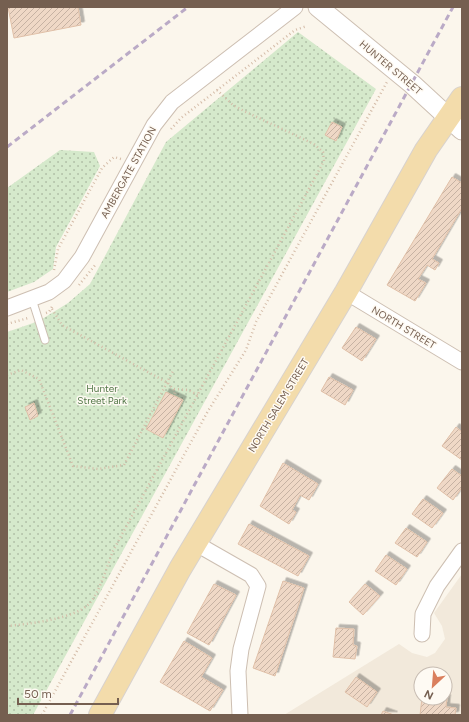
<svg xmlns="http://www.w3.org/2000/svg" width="469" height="722" font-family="Figtree,sans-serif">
<defs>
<pattern id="park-dots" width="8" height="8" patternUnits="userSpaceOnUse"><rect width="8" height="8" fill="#d5e9cb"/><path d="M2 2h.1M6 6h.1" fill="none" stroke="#b1c0a7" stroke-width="1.8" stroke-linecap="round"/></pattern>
<pattern id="building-hatch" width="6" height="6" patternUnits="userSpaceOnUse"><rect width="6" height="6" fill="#efd8c6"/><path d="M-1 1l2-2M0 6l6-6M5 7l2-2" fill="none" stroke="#c6b2a3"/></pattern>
<filter id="shadow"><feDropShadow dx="3.5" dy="-3.5" stdDeviation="0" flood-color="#0004"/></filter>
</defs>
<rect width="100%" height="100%" fill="#fbf6ec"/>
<path fill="#f2e9db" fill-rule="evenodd" d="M462 574V715H284L399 644 412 653 427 657 435 653 445 639 442 626 434 613ZM421 674H445V698H421Z"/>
<path fill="url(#park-dots)" d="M298 32 376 89 33 715H7V332L39 321 68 303 90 284 166 142Z
M60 150 94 152 100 166 56 247 53 269 34 282 7 292V188Z"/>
<path fill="url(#building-hatch)" stroke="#e0c0a8" filter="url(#shadow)" d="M8 7H78L81 25 14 38Z
M332 122 342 127 336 141 325 135Z
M452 177 462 183V208L432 259 439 263 435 270 427 265 418 279 426 283 415 301 387 285Z
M356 327 376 339 362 361 342 348Z
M329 377 353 390 345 405 321 391Z
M166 392 183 400 163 438 146 429Z
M34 403 38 416 30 420 25 407Z
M456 427 462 432V460L442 446Z
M283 463 318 484 309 500 300 495 292 510 296 512 289 524 260 506Z
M452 469 462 476V487L453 500 437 488Z
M423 499 443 513 432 528 412 514Z
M249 524 309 556 298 576 238 544Z
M406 528 427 542 417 557 395 543Z
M386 555 407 569 396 585 375 571Z
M283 581 304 588 275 676 253 668Z
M214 584 236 595 209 645 187 633Z
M365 584 380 596 363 615 349 602Z
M336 628 354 629 353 645 357 646 355 659 333 657Z
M184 641 212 658 201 677 223 690 210 711 160 682Z
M356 677 377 692 367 707 345 692Z
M422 698H447L446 707 456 708 455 715H420Z
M383 711 394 715H381Z"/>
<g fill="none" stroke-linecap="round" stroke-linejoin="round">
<defs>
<path id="service" d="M32 299 45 340"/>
<path id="minor" d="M346 292 462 362
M7 308 49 292 64 281 82 257 154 125 172 102 295 7
M195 543 251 575 258 586 241 649 238 671 240 715
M422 634 423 614 437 586 462 551"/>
<path id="tertiary" d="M318 7 412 84 462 130"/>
<path id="primary" d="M100 715 180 569 346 292 426 150 462 98"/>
</defs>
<use href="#service" stroke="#cdbfb2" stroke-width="9"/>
<use href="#minor" stroke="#cdbfb2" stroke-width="17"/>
<use href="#tertiary" stroke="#cdbfb2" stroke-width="21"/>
<use href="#primary" stroke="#d8d2ce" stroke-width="24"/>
<path stroke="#d4bca8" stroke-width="2.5" stroke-dasharray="1 3" stroke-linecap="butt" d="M171 129 181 118 295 30 307 26
M54 270 58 249 102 168 114 157 121 159
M79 285 96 264
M52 309 62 325 168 383 175 391 174 396
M46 313 49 312 53 305
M7 324 28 318
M7 375 21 370 39 379 73 466 98 469 124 465 173 371
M174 389 188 390 198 395
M7 626C28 624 74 619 89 604 100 592 107 566 113 551L324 161 323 152 314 144 244 111 233 105 217 90
M42 715 208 411 246 350 256 322 387 82"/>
<use href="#service" stroke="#fff" stroke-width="7"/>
<use href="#minor" stroke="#fff" stroke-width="15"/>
<use href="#tertiary" stroke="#fff" stroke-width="19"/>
<use href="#primary" stroke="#f3dcab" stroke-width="22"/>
<path stroke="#baaac6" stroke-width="3" stroke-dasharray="6 4" stroke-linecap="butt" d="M7 147 188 7
M70 715 453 7"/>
</g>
<g text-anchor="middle" stroke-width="3" stroke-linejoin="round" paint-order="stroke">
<g font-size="10" fill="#755f50" stroke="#fefaf3">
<text transform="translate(391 67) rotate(40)" y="4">HUNTER STREET</text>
<text transform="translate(128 172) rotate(-61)" y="4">AMBERGATE STATION</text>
<text transform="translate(404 327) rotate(31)" y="4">NORTH STREET</text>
<text transform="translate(278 405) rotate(-59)" y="4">NORTH SALEM STREET</text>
</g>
<g font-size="10" fill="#547949" stroke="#fefaf3">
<text x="102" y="392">Hunter<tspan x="102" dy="12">Street Park</tspan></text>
</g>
</g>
<rect width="469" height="722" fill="none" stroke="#755f50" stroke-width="16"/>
<g transform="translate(433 686) rotate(206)"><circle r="19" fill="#fefaf3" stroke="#c7bcb2"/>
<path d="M0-3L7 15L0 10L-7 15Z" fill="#da7f5d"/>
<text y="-6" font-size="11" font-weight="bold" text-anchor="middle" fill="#755f50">N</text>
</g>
<path d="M18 698v6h100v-6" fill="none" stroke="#755f50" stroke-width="2"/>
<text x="24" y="698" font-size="12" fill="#755f50" stroke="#fefaf3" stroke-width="3" paint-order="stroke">50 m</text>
</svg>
